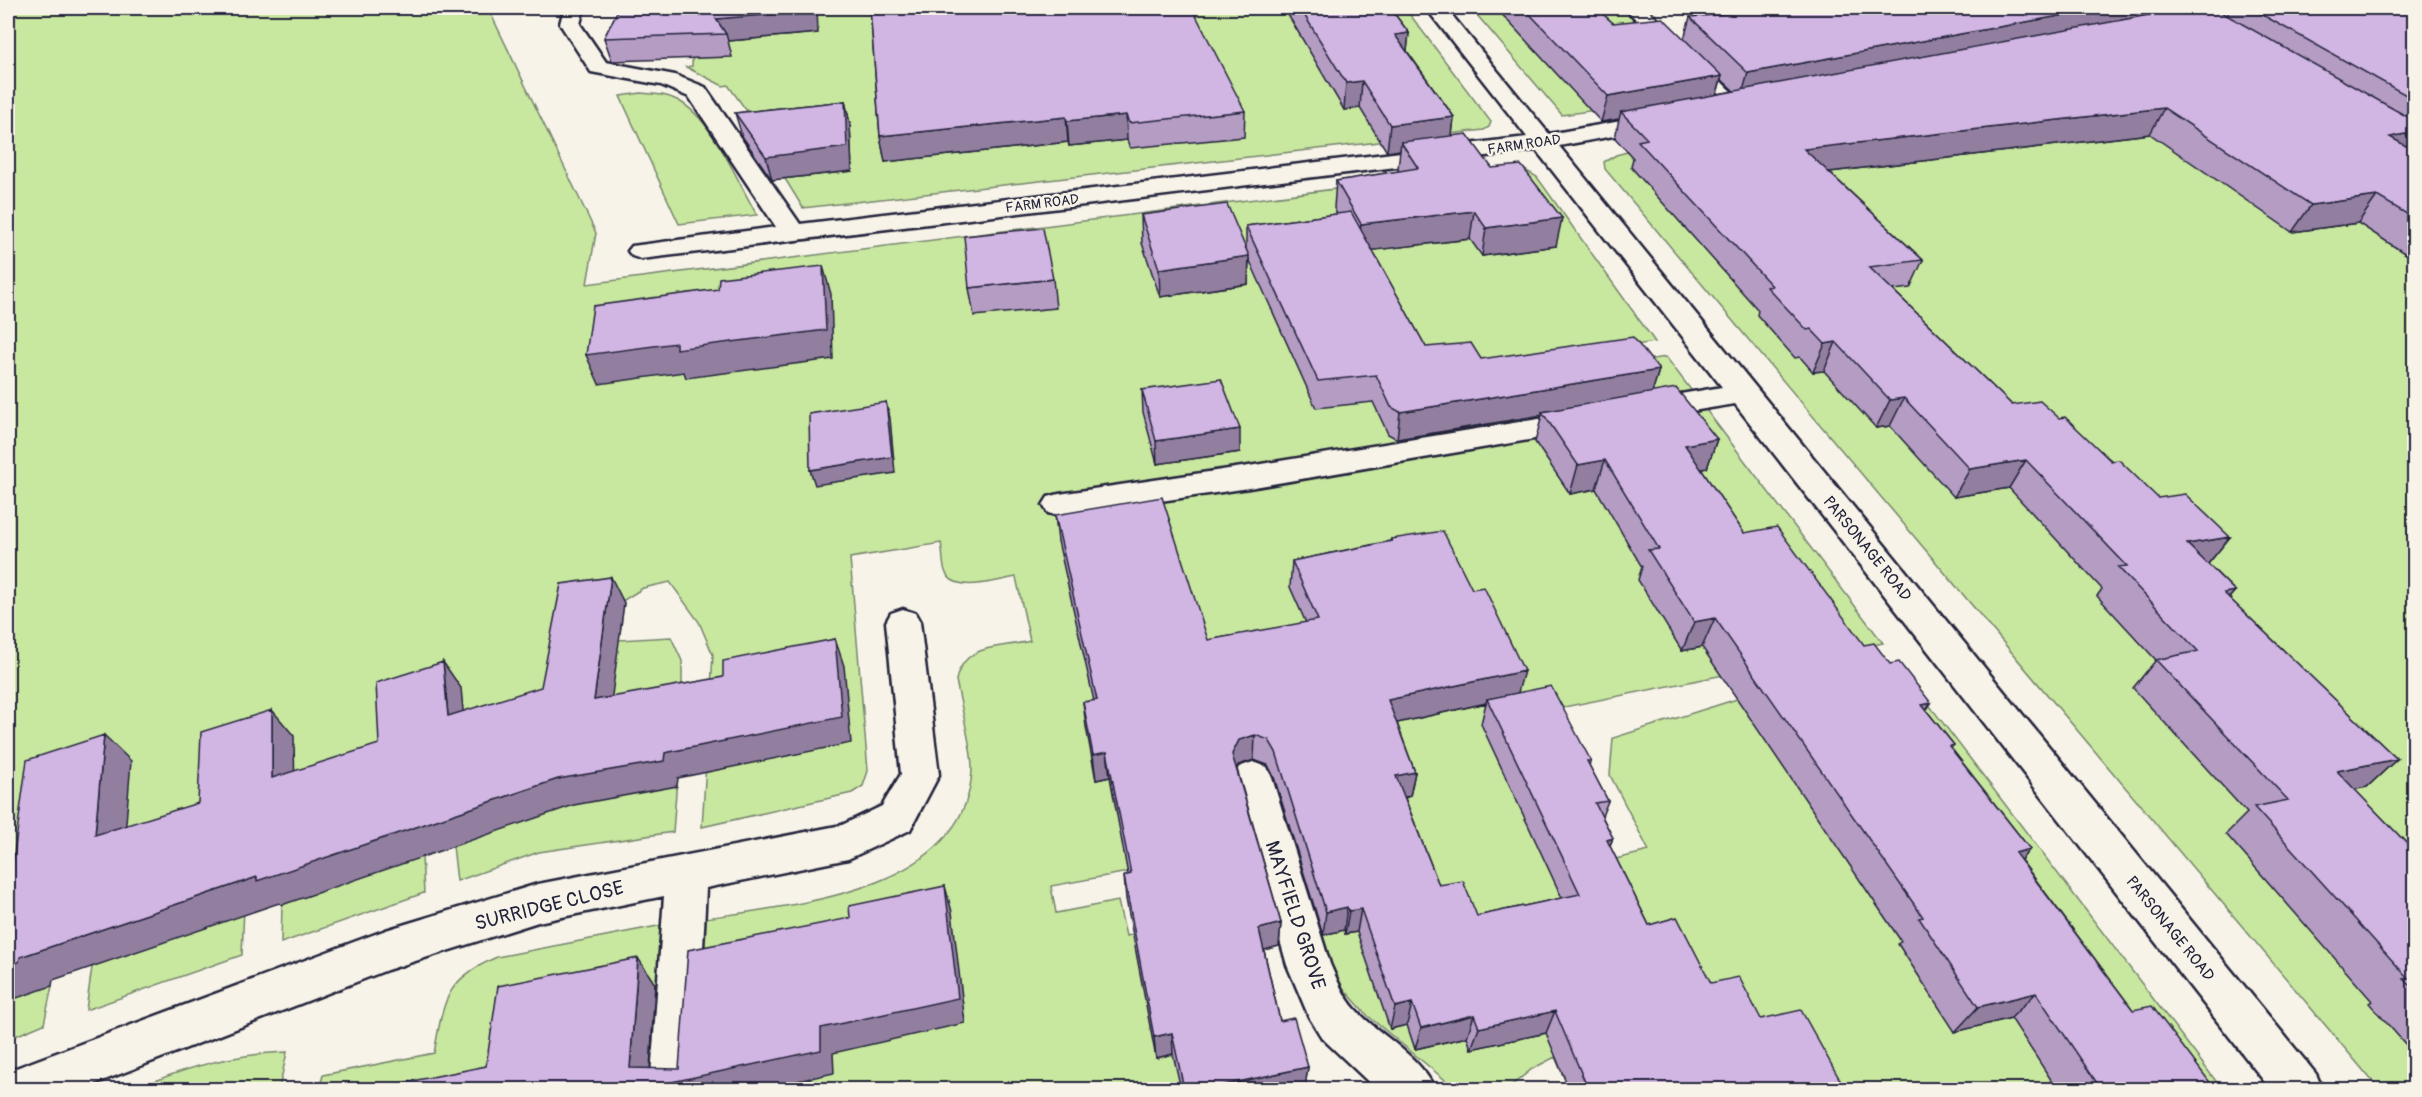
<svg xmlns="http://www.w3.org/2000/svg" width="2422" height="1097" font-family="Pangolin,sans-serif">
<rect width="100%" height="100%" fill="#f7f3e8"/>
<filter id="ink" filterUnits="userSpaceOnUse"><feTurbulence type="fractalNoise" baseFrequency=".0167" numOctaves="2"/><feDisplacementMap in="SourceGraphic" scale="12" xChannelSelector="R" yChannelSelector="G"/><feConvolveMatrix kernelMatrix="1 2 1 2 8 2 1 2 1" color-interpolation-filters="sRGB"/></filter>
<g filter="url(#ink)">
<path fill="#c8e79f" stroke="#75846d" stroke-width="1.5" d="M8 8H490L489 10 596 233 587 284 1508 167H1520L1537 177 1655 342 1629 346 1639 361 1666 357 1883 643 1544 711 1603 862 1649 851 1610 775 1613 738 1737 699 1898 664 2222 1089 1569 1090 1555 1057 1532 1069 1507 1089H1456L1368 1016 1343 988 1332 965 1265 746 1257 699 1210 857 1051 886 1056 913 1118 901 1126 936 1252 909 1265 950 1255 952 1251 972 1292 1040 1305 1087 1295 1090 691 1089 699 919C791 905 966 893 972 770 973 750 960 703 956 680 965 642 999 649 1030 641L1016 577C999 580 953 595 945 571 942 563 943 551 941 543L850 558 868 771 863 786 852 793 702 827 713 655 699 622 670 582 643 588 619 603H624L619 640 671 637 682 661V713L673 832 539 852 457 881 453 846 422 857 424 893 281 943 284 827 247 835 242 955 86 1010 92 967 48 852 52 986 44 1024 8 1039Z
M723 8H1405L1491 122 1489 127 1484 130 803 208 761 140 749 114 728 85 723 86 686 67 692 66 693 47Z
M1471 8H1625L1711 93 1562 115Z
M2198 40 2414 169V1089H2379L1605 169 1604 162 1616 155 1631 151Z
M641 93C653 94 666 94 677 100 714 119 736 180 757 215L679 224 620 96Z
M663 925 651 1089 319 1090 323 1075 434 1053C444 1001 444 980 497 957Z
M287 1052 279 1089H136C184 1067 235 1054 287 1052Z"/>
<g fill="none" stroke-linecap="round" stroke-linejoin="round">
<defs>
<path id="minor" d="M564 8H584L580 24 606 62 675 75 705 87 800 224 1527 137 1426 8H1446L1549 134 1660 114 1668 116 1671 121 1668 126 1559 146 2316 1074 2323 1090H2271L1735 404 1643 419 1633 416 1628 409 1633 402 1722 387 1536 150 641 259 632 256 628 251 632 246 776 227 689 97 661 85 591 72 560 24Z
M1625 8H1646L1743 103 1746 108 1743 113H1727Z
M2226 8H2267L2264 12 2257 14 2179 28 2172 26 2169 22 2172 18Z
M1581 412 1592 415 1596 422 1592 429 1249 488 1059 516 1048 513 1043 505 1048 497 1059 494 1249 466Z
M903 609 915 613 920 622 939 775 910 830 848 859 706 888 696 1090H650L664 896 538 922 387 970 79 1090H8V1071L386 930 538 884 842 825 882 806 901 774 886 622 891 613Z
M1253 762 1267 767 1272 778 1330 964C1337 980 1344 997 1356 1010 1380 1036 1421 1056 1435 1090H1377L1322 1038 1309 1017 1287 965 1234 778 1239 767Z"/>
</defs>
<use href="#minor" stroke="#22223b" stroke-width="5"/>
<use href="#minor" fill="#f7f3e8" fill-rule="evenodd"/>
</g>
<path fill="#b49cc3" stroke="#22223b" stroke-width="1.5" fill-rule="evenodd" d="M619 8 818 33 728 41 732 57 612 61 604 38Z
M870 8 1245 111 1244 137 1130 148 1127 140 1069 146 1068 142 885 162 880 136Z
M1284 8H1390L1409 33 1407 51 1454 117 1452 136 1492 168 1556 246 1482 256 1470 239 1372 250 1426 347 1481 359 1659 370 1652 392 1717 439 1707 468 1701 469 1744 533 1864 645 1926 710 1954 745 1951 748 2030 849 2021 860 2133 1010 2215 1089H2057L2011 1018 1955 1032 1898 944 1901 941 1702 647 1682 651 1638 580 1642 567 1596 489 1570 494 1535 442 1542 415 1397 439 1388 434 1373 402 1316 408 1249 259 1248 284 1160 297 1142 243 1141 215 1246 248V226L1337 214 1334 208 1336 181 1399 171 1398 169 1400 150 1387 152 1360 108 1344 110Z
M1496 8H1596L1613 23 1684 39 1690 17 1705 16 1704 14 1706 8H2182L2180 9 2187 8H2415V147L2412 150 2415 151V260L2358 223 2292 232 2150 134 1829 172 1923 260 1910 288 1893 290 2012 405 2059 418 2158 498 2230 537 2208 564 2235 591 2229 598 2397 759 2367 787 2354 789 2415 852V1055L2369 1003 2372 1001 2226 834 2247 813 2133 688 2156 660 2097 596 2102 589 2009 488 1954 497 1890 426 1876 428 1824 371 1813 372 1800 357 1795 358 1757 315 1758 310 1631 167 1633 158 1615 138 1619 119 1601 122ZM2231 8 2227 15 2216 9ZM1721 79 1734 91 1717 94Z
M845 101 850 124 852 171 772 180 742 136 735 113Z
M1053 279 1056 308 974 316 969 288Z
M1142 390 1240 452 1157 464 1143 412Z
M1055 515 1208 640 1306 623 1290 587 1292 561 1390 541 1391 539 1518 693 1591 761 1589 765 1608 801 1602 816 1613 838 1610 846 1649 925 1711 983 1761 1019 1845 1089H1569L1546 1033 1471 1049 1467 1037 1415 1049 1407 1025 1390 1029 1357 932 1345 934 1344 930 1323 935 1274 777 1268 765 1254 760 1238 765 1237 769 1281 923 1279 946 1264 950 1280 1021 1308 1067 1305 1087 1296 1089H1181L1173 1054 1156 1058 1126 899 1124 876 1128 875 1110 777 1096 780 1086 727 1083 702 1094 701 1058 541ZM1486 703 1481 724 1562 898 1477 916 1439 885 1405 798 1410 796 1415 772 1397 723Z"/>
<path fill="#927f9f" stroke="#22223b" stroke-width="1.5" d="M812 8H817L818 33 728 41 726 34 716 19Z
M2103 8H2182L1741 98 1748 73Z
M1409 33 1406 59 1395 35Z
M1722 76 1714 103 1621 112 1619 119 1601 122 1608 96Z
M1362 81 1360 108 1344 110 1346 83Z
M845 101 850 124 852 171 772 180 766 157Z
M2164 108 2150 134 1795 176 1804 149Z
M1126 115 1127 140 1069 146 1067 121Z
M1066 117 1068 142 885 162 880 136Z
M1454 117 1451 144 1401 142 1400 150 1387 152 1390 125Z
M2415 132V147L2409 155 2390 137Z
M2377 196 2358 223 2292 232 2311 205Z
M1474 211 1470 239 1358 252 1361 224Z
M1562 218 1556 246 1482 256 1486 228Z
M1249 256 1248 284 1160 297 1159 269Z
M823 266 831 294 833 359 686 378 684 372 599 384 586 355Z
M1836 342 1824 371 1813 372 1825 344Z
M1659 370 1651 396 1542 412V415L1397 439 1400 412Z
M1904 398 1890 426 1876 428 1890 400Z
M886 402 890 418 895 473 815 485 810 470Z
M1240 429V452L1157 464 1156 441Z
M1717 439 1707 468 1674 474 1685 445Z
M1605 460 1596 489 1570 494 1578 465Z
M2026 460 2009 488 1954 497 1970 469Z
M2230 537 2207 565 2187 544Z
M611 577 624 603 608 726 594 700Z
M2235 591 2211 619 2224 593Z
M1715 618 1702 647 1682 651 1694 622Z
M835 639 844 666 851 743 678 778 677 786 574 805 282 905 279 903 53 980 52 986 8 1001V966L20 957 257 877 558 779 665 753Z
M443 662 461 688 466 742 448 716Z
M1524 671 1517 696 1487 699 1486 703 1384 726 1388 700Z
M1931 703 1913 731 1922 705Z
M272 710 294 736 295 803 272 778Z
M104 735 131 761 123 860 95 835Z
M1255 735 1254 760 1238 765 1232 779V754L1239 740Z
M1107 752 1110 777 1096 780 1093 755Z
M2397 759 2367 787 2307 799 2337 771Z
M1415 772 1410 796 1392 800 1396 776Z
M1613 838 1603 862 1607 840Z
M2030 849 2007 876 2015 853Z
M945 886 952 912 965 1023 833 1053 834 1073 761 1089H639L630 1068 638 958 655 984 649 1087 821 1028Z
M1347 907 1344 930 1323 935 1326 912Z
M1361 909 1357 932 1345 934 1349 911Z
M1281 923 1279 946 1257 952 1259 929Z
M2036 993 2011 1018 1955 1032 1978 1007Z
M1412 1003 1407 1025 1390 1029 1395 1007Z
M1555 1011 1546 1033 1471 1049 1479 1028Z
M1474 1015 1467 1037 1415 1049 1421 1028Z
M1172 1033 1173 1054 1156 1058 1154 1037Z
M1308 1067 1305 1087 1296 1089H1205Z"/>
<path fill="#d1b5e3" stroke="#22223b" stroke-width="1.5" d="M619 8H812V11L716 19 726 34 604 38Z
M870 8H1192L1245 111 1129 123 1126 115 1067 121 1066 117 880 136Z
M1300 8H1390L1409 33 1395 35 1454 117 1390 125 1362 81 1346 83Z
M1524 8H1596L1613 23 1663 18 1722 76 1608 96Z
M1729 8H2103L1748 73 1690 17 1735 13Z
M2187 8H2214L2415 121V132L2390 137 2415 151V219L2377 196 2311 205 2164 108 1804 149 1923 260 1869 267 2012 405 2040 401 2059 418 2065 417 2111 461 2119 460 2158 498 2185 494 2230 537 2187 544 2235 591 2224 593 2397 759 2337 771 2415 852V990L2404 979 2408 978 2254 807 2288 800 2156 660 2198 651 2118 567 2127 566 2026 460 1970 469 1904 398 1890 400 1836 342 1825 344 1811 329 1807 330 1767 287 1772 286 1638 141 1647 139 1621 112Z
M2250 8H2415V100Z
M845 101 847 147 766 157 735 113Z
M1467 134 1492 168 1521 165 1562 218 1486 228 1474 211 1361 224 1336 181 1418 168 1401 142Z
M1227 204 1249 256 1159 269 1141 215Z
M1351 212 1426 347 1471 343 1481 359 1633 337 1659 370 1400 412 1391 407 1376 375 1318 381 1246 226Z
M1043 228 1053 279 969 288 964 236Z
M823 266 826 330 676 349V343L586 355 593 306 718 289 719 278Z
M1221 379 1240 429 1156 441 1142 390Z
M1676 388 1717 439 1685 445 1744 533 1777 527 1864 645 1874 643 1890 664 1899 662 1931 703 1922 705 1954 745 1949 746 2030 849 2015 853 2133 1010 2152 1006 2215 1089H2101L2036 993 1978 1007 1919 918 1923 917 1715 618 1694 622 1648 550 1659 549 1605 460 1578 465 1542 412Z
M886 402 892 457 810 470 809 414Z
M1162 497 1208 640 1318 620 1292 561 1392 541 1391 539 1443 531 1472 589 1484 587 1524 671 1388 700 1415 772 1396 776 1439 885 1463 881 1477 916 1580 894 1487 699 1551 686 1591 761H1587L1608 801 1595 803 1613 838 1607 840 1649 925 1677 917 1711 983 1739 977 1761 1019 1801 1010 1845 1089H1588L1555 1011 1479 1028 1474 1015 1421 1028 1412 1003 1395 1007 1361 909 1349 911 1347 907 1326 912 1276 752 1269 740 1255 735 1239 740 1232 754 1281 923 1259 929 1280 1021 1294 1018 1308 1067 1205 1089H1184L1172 1033 1154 1037 1124 876 1131 874 1107 752 1093 755 1083 702 1097 700 1055 515Z
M611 577 594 700 723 677V661L835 639 842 717 665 753 664 761 558 779 257 881V877L20 957 19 962 8 966V870L12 869 27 760 104 735 95 835 198 803 201 732 272 710V778L379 744 376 683 443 662 448 716 541 687 561 584Z
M945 886 958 998 821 1028V1050L639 1089H373L486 1066 498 986 638 958 630 1068 679 1069 688 950 850 918 849 906Z"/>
</g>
<g text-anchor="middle" stroke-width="5" stroke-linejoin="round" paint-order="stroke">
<g font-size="14" fill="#22223b" stroke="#f7f3e8">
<text transform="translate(1524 144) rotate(-8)" y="5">FARM ROAD</text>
<text transform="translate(1042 203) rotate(-7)" y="5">FARM ROAD</text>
</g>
<g font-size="16" fill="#22223b" stroke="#f7f3e8">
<text transform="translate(1868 548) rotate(51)" y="6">PARSONAGE ROAD</text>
<text transform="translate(2171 928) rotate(51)" y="6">PARSONAGE ROAD</text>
</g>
<g font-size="20" fill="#22223b" stroke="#f7f3e8">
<text transform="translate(549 905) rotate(-14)" y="7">SURRIDGE CLOSE</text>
<text transform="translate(1296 915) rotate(72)" y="7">MAYFIELD GROVE</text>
</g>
</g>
<rect width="2422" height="1097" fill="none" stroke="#f7f3e8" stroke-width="30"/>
<rect x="15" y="15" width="2392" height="1067" fill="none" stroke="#22223b" stroke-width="2" filter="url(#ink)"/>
</svg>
